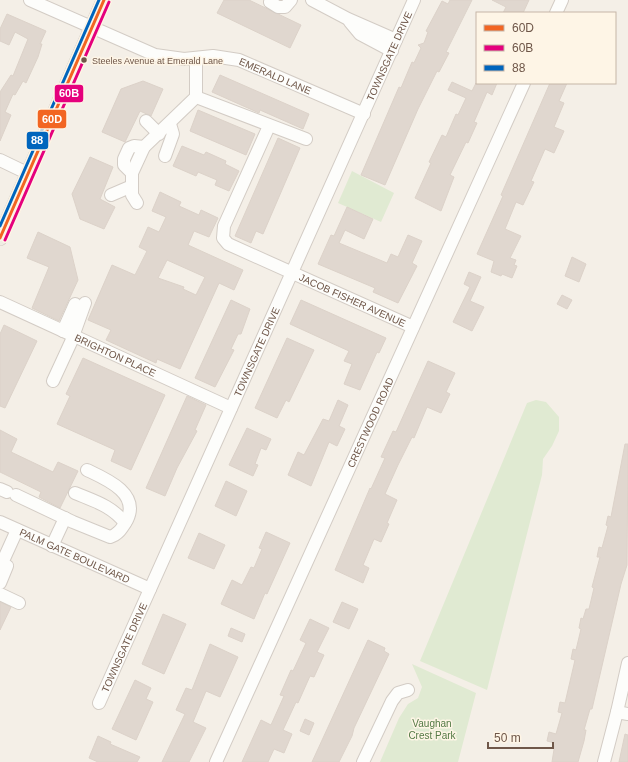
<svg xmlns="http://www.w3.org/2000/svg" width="628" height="762" font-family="Arial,sans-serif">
<rect width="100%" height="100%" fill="#f4efe7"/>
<path fill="#e0ead2" d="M352 171 394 193 381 222 338 203Z
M536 400 546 402 559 417V431L552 446 543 459 542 475 487 690 420 661 527 403Z
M412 664 476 693 458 762H380L399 718 408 704 418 698 422 687Z"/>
<path fill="#e0d7cf" stroke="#dcd2c9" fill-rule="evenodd" d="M224 0H249L301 25 290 48 217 13Z
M450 0H472L446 52 449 53 439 72 437 71 418 109 385 185 361 175 399 87 401 88 412 62 414 63 421 48 418 45 424 43 428 32 426 31 442 1 448 4Z
M492 0H529L523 13H503L506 7Z
M7 14 46 31 40 44H42L38 57 26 83 23 81 15 95 13 94 5 112 11 115 0 141V92L11 75 13 76 28 39 15 32 9 45 0 41V29Z
M220 75 309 114 303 129 260 110 259 113 212 92Z
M143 81 163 89 151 116 140 111 125 142 102 132 121 89Z
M452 82 472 91 476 83H497L492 95 487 92 474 122 477 123 468 143 466 142 450 175 454 177 441 211 415 198 431 163 429 162 442 135 446 137 456 114 458 115 466 98 448 90Z
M550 83H567L559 101 564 103 554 127 564 131 554 153 545 149 531 181 534 182 523 205 516 202 505 229 521 236 510 258 516 260 514 265 517 266 512 278 502 274 501 276 491 272 494 261 477 254 503 196 501 195Z
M198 110 255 134 246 155 190 131Z
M278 138 300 148 263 234 256 231 251 243 235 236Z
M182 146 204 155 206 152 226 161 225 164 239 171 229 191 215 185 217 180 198 172 196 176 173 166Z
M90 157 113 167 100 199 115 207 104 229 80 219 72 194Z
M160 192 181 202 179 206 199 215 201 210 218 218 209 237 194 231 188 245 243 270 234 290 219 283 180 369 157 359 156 363 106 340 111 330 88 320 112 265 135 275 147 251 139 247 148 227 159 232 166 217 152 211ZM167 260 205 277 196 295 183 289 184 287 158 278Z
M347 207 373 219 364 239 345 230 339 243 387 263 391 254 398 257 408 235 422 241 412 263 417 266 398 303 373 292 375 288 318 264 331 235 334 236Z
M38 232 70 247 78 280 59 321 32 308 49 267 27 258Z
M572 257 586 264 579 282 565 276Z
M469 272 481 277 470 301 484 307 472 331 453 322 470 287 464 284Z
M562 295 572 300 567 309 557 304Z
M231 300 250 309 241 334H238L231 349 234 350 215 387 195 378Z
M301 300 386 338 379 353 377 352 360 390 344 384 352 364 344 361 349 351 290 324Z
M4 325 37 341 5 408 0 406V334Z
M287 338 314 350 289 402 286 400 277 418 255 408Z
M83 358 165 395 131 470 111 461 115 450 57 424 70 396 66 394Z
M428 361 455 373 446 392 450 394 441 413 427 407 414 438 412 437 398 465 385 494 397 500 387 523 389 524 381 542 374 539 363 565 369 568 363 583 335 570 370 488 371 489 385 458 381 457 393 431 396 432Z
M187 396 206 405 195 430 197 431 177 468 165 496 146 488Z
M338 400 348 405 339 426 345 429 337 446 329 442 311 486 288 475 298 452 304 455 323 419 329 421Z
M247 428 271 439 266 450 261 448 255 464 258 465 253 476 229 465Z
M0 430 17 439 11 452 53 472 58 462 78 471 60 508 39 497 41 492 0 472Z
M625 444H628L627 565 621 584 592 709H590L584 730H586L584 741 578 762H552L555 743 547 741 549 732 556 734 562 713 558 712 560 702 565 703 575 660 571 659 573 649 576 650 581 629 579 628 581 618 583 619 586 609H589L594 588 592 587 600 557H597L599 547 602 548 608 526 606 525 608 516 611 517Z
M226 481 247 491 236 516 215 506Z
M266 532 290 543 267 594 265 593 254 619 221 604 232 580 242 585 251 567 254 568 262 549 259 548Z
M199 533 225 545 214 569 188 558Z
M0 602 11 607 0 630Z
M342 602 358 609 349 629 333 622Z
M163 614 186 624 164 674 142 664Z
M310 619 329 628 317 652 324 655 314 677 310 676 298 703 296 702 283 730 292 734 284 753 274 749 268 762H242L261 720 271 725 284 696 280 695 291 670 293 671 306 643 300 640Z
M231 628 245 634 242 642 228 636Z
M368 640 385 648 384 651 389 654 354 728 352 736 339 762H312Z
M210 644 238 657 220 697 206 691 193 722 206 728 189 762H162L185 714 176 710 186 688 192 690Z
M135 680 151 688 146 699 153 702 136 740 112 729Z
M305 719 314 723 309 735 300 731Z
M625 734 628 735V762H619Z
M98 736 111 742 110 744 140 757 137 762H98L89 758Z"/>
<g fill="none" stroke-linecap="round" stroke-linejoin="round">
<defs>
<g id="minor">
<path id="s1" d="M30 0 155 55 184 59 213 56 239 60 364 114"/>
<path d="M271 0 270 2 278 7H285L291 0"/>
<path d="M312 0 348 19 396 40"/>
<path d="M556 13 562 0"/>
<path d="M350 22 360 34 392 51"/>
<path d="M196 97 306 139"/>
<path d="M146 121 159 134"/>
<path id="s2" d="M269 126 224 226 223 238 228 244 413 327"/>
<path d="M165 156 173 134 170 124"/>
<path d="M0 160 27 173"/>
<path d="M132 173 124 165V159L129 148 134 146 144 147"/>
<path d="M111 195 132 186"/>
<path d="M137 203 132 195V173L144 147 196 97V59"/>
<path id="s3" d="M0 302 231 408"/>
<path d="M63 331 75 304"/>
<path d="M53 381 71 342 85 303"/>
<path d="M0 489 7 492"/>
<path d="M75 493C94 501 112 506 125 523"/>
<path d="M16 495 73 522 110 537C119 534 122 528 127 520 140 493 106 479 87 470"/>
<path id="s4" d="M0 522 150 589"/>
<path d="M52 546 65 518"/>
<path d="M0 583 7 566 2 563 17 530"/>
<path d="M0 594 19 603"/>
<path id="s5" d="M99 703 414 0"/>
<path d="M617 712 628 663"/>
<path id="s6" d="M216 762 524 83"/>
<path d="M363 762 392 701 398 693 408 690"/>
<path d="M604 762 617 712 628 714"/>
</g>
<path id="major" d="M0 238 104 0"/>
</defs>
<use href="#minor" stroke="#d3ccc5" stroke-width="14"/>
<use href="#major" stroke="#d3cbc4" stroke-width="16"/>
<use href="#minor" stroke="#fdfdfb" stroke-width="12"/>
<use href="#major" stroke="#f0ece4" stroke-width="15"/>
<defs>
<path id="bus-1" d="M0 238 104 0"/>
<path id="bus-2" d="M5 240 109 2"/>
<path id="bus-3" d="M0 226 99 0"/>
</defs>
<use href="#bus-1" stroke="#fef5e6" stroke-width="6"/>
<use href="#bus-2" stroke="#fef5e6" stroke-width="6"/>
<use href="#bus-3" stroke="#fef5e6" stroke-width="6"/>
<use href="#bus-1" stroke="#f26522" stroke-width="3"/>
<use href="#bus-2" stroke="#e5007d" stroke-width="3"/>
<use href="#bus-3" stroke="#0065bd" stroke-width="3"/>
</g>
<circle fill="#6f5749" stroke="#fef5e6" stroke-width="1.5" cx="84" cy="60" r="3.5"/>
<g text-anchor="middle" stroke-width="3" stroke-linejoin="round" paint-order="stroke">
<g font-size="9" fill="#6f5749" stroke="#fef5e6" text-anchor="start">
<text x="92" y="64">Steeles Avenue at Emerald Lane</text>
</g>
<g font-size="10" fill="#6f5749" stroke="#fef5e6">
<text dy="4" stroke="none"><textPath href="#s5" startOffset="709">TOWNSGATE DRIVE</textPath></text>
<text dy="4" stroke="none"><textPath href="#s1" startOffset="261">EMERALD LANE</textPath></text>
<text dy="4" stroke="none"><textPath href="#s2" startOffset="266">JACOB FISHER AVENUE</textPath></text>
<text dy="4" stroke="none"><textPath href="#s5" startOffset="385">TOWNSGATE DRIVE</textPath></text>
<text dy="4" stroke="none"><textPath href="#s3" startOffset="127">BRIGHTON PLACE</textPath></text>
<text dy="4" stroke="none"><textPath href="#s6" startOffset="373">CRESTWOOD ROAD</textPath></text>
<text dy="4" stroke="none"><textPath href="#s4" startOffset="82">PALM GATE BOULEVARD</textPath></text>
<text dy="4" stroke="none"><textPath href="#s5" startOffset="61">TOWNSGATE DRIVE</textPath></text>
</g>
<g font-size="10" fill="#547a45" stroke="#fef5e6">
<text x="432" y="727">Vaughan<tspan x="432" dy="12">Crest Park</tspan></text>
</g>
</g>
<g stroke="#fef5e6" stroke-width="1.5">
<rect x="54" y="84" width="30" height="19" rx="4" fill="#e5007d"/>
<rect x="37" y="109" width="30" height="20" rx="4" fill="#f26522"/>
<rect x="26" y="131" width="23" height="19" rx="4" fill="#0065bd"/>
</g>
<g font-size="11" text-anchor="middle" font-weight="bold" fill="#fff">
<text x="69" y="97">60B</text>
<text x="52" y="123">60D</text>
<text x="37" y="144">88</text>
</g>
<rect x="476" y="12" width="140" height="72" fill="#fef5e6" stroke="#c5b6a7"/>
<rect x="484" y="25" width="20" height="6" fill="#f26522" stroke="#c5b6a7"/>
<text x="512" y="32" font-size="12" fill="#6f5749">60D</text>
<rect x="484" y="45" width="20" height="6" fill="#e5007d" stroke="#c5b6a7"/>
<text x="512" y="52" font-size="12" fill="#6f5749">60B</text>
<rect x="484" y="65" width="20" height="6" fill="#0065bd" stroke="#c5b6a7"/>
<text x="512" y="72" font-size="12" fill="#6f5749">88</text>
<path d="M488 742v6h65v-6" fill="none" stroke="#6f5749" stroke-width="2"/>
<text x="494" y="742" font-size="12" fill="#6f5749" stroke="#fef5e6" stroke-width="3" paint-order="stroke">50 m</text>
</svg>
